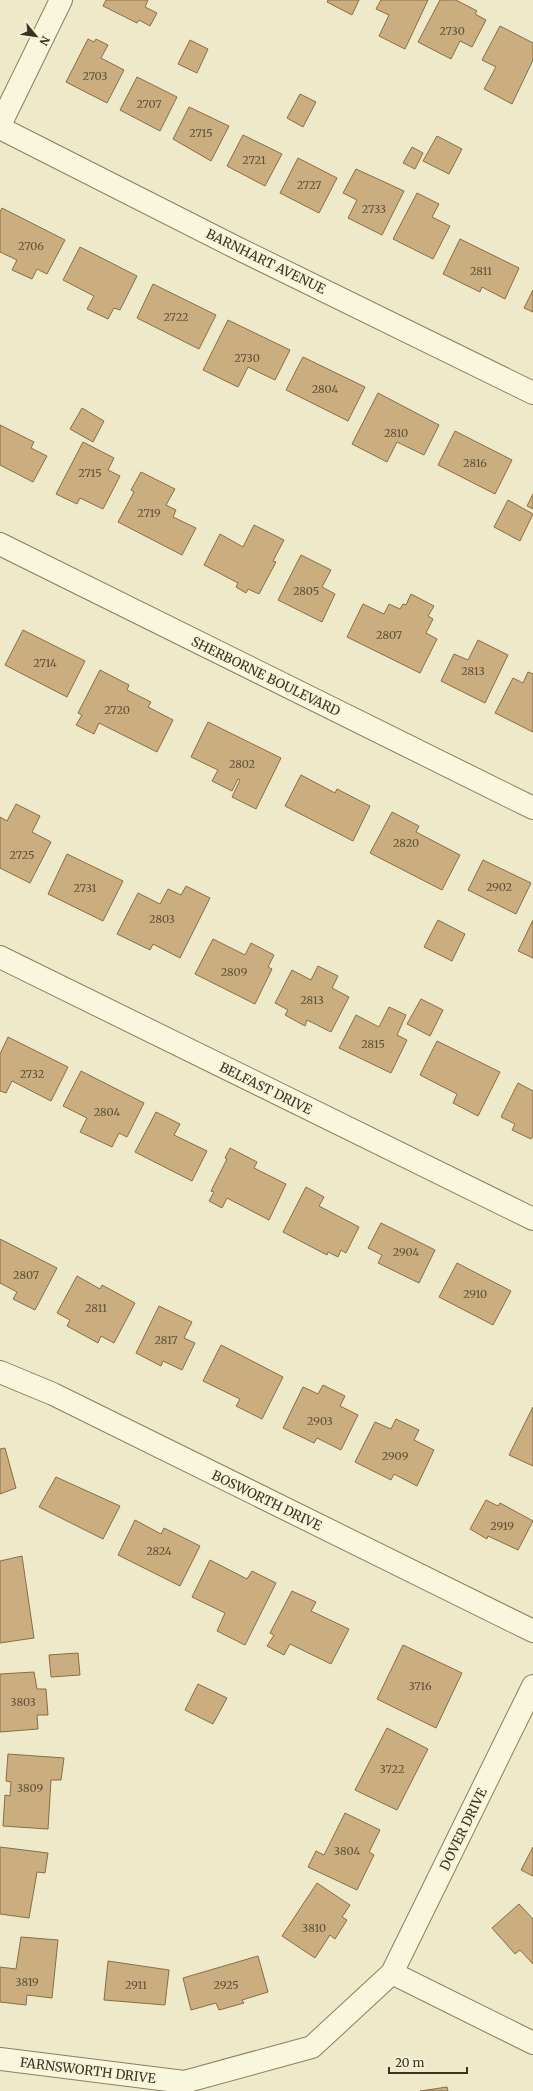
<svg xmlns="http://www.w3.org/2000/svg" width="533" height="2091" font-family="Merriweather,serif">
<rect width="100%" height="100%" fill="#eeeac9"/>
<path fill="#cbae80" stroke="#896d44" d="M106 0H148L145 7 157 13 150 26 139 20 137 23 103 6Z
M328 0H359L352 15 327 2Z
M381 0H428L405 49 379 36 389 15 376 9Z
M440 0H456L477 11 475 14 486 20 472 47 460 41 451 59 418 42Z
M500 26 533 43V60L512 104 484 89 496 67 482 60Z
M88 39 94 42 96 39 108 45 101 58 124 70 107 103 66 82Z
M190 40 208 49 197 73 178 64Z
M137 77 177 97 160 131 120 110Z
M300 94 316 102 303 127 287 118Z
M189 107 229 126 211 161 173 139Z
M243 135 282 154 265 186 227 166Z
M437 136 462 149 449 174 423 161Z
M412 147 423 153 415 169 403 163Z
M298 158 337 178 319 213 280 193Z
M356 169 404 191 382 235 348 218 357 200 343 193Z
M417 193 439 204 432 217 450 226 433 259 393 239Z
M2 208 65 240 47 274 37 269 32 279 12 270 17 260 0 252V212Z
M460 239 519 268 505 299 482 287 480 292 443 274Z
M80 247 137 276 120 310 114 308 108 319 87 309 94 296 63 280Z
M153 284 216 315 199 349 137 318Z
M533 290V312L524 308Z
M228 320 290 350 275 380 248 367 238 387 203 370Z
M303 357 365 387 348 421 286 390Z
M378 393 439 425 424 455 397 442 387 462 352 444Z
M82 408 104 421 93 442 70 429Z
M0 425 34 442 31 448 47 456 33 482 0 465Z
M455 431 512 460 495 494 438 465Z
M83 442 114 458 108 470 120 476 103 509 80 498 77 504 56 494Z
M141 472 175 489 166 505 176 510 173 517 196 528 182 555 118 522 134 492 131 490Z
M533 494V509L527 506Z
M508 500 533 514 520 541 494 527Z
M254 525 284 540 273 561 276 562 259 594 248 589 246 593 236 587 238 583 204 565 220 534 243 547Z
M301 555 331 570 322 587 335 594 322 622 278 600Z
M411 594 434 606 428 616 433 619 426 633 437 639 420 673 347 637 363 604 384 614 389 604 400 609 403 604 406 605Z
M23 630 85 661 67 697 5 665Z
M478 640 508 655 485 703 441 681 454 654 468 660Z
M100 670 129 685 127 690 151 702 148 707 173 720 157 752 99 723 94 734 76 725 82 715 78 713Z
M528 672 533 674V732L495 713 513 678 523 683Z
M208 722 281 758 256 809 232 797 240 780 238 779 232 791 212 781 218 770 191 757Z
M301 775 335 793 337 789 370 806 353 841 285 806Z
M16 804 40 816 32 832 51 842 30 883 0 868V817L7 821Z
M392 812 419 826 416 832 460 855 442 890 370 853Z
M67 854 123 881 103 921 48 894Z
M483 860 531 883 516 914 468 890Z
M186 886 210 898 180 958 153 944 150 950 117 934 138 893 160 904 168 889 181 895Z
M438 920 465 934 452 961 424 947Z
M533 920V958L518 951Z
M213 939 245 955 251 943 274 955 268 967 272 969 255 1004 195 974Z
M318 966 338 976 332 988 349 997 331 1032 307 1020 305 1026 285 1015 288 1010 275 1003 292 970 311 980Z
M421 999 443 1010 430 1036 407 1024Z
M389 1007 406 1015 397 1035 407 1040 391 1073 339 1048 356 1015 379 1027Z
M8 1037 68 1067 51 1101 12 1081 6 1093 0 1091V1054Z
M437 1041 500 1072 478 1116 453 1103 457 1094 420 1075Z
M81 1071 144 1103 127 1137 119 1133 112 1147 80 1132 87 1118 63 1106Z
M518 1083 533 1091V1136L531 1139 512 1130 515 1124 501 1117Z
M156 1112 180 1124 174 1135 207 1151 192 1181 135 1152Z
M230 1148 257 1162 254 1168 286 1184 269 1220 227 1198 222 1208 209 1201 214 1192 211 1191 227 1159 225 1158Z
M306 1187 324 1197 319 1206 359 1227 346 1253 341 1250 338 1257 328 1252 327 1255 283 1232Z
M381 1223 435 1250 419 1283 378 1263 382 1255 368 1248Z
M0 1239 57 1268 35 1310 13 1299 17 1292 0 1283Z
M457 1263 511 1291 493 1325 439 1297Z
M77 1276 100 1289 102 1285 135 1303 114 1343 101 1336 98 1343 67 1326 70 1320 57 1313Z
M159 1306 192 1322 184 1338 195 1343 182 1370 163 1361 161 1366 136 1353Z
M221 1345 283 1377 262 1419 236 1406 240 1399 203 1381Z
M323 1385 345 1396 340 1406 358 1415 341 1450 317 1438 314 1443 283 1428 303 1387 318 1394Z
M533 1407V1466L509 1455Z
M396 1419 419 1430 414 1440 434 1450 417 1486 394 1474 391 1480 355 1462 375 1422 391 1429Z
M5 1448 16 1488 0 1494V1449Z
M56 1477 120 1506 103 1539 39 1507Z
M486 1500 498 1506 500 1503 533 1521 518 1550 488 1536 487 1539 470 1529Z
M135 1520 161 1534 164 1528 200 1546 180 1586 118 1555Z
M22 1556 34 1638 0 1643V1561Z
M210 1560 247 1579 252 1571 276 1583 245 1645 217 1631 225 1613 192 1597Z
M292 1591 316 1602 311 1611 349 1629 331 1664 290 1644 284 1655 267 1646 274 1635 270 1633Z
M403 1645 462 1673 436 1728 377 1699Z
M78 1653 80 1675 51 1677 49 1655Z
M34 1672 37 1689H46L48 1715H37L38 1729 0 1732V1674Z
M198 1684 227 1698 213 1724 185 1710Z
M387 1728 428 1749 397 1810 355 1790Z
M8 1754 64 1758 61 1780H51L48 1829 3 1826 5 1795 10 1796 11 1782 6 1781Z
M345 1813 380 1830 369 1852 374 1855 357 1890 308 1867 316 1851 324 1855Z
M0 1847 48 1853 45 1873 37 1872 29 1918 0 1914Z
M533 1847V1876L521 1870Z
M317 1883 350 1905 342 1917 347 1920 335 1939 330 1935 315 1958 282 1936Z
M519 1904 533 1919V1964L520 1950 515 1954 492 1928Z
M21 1937 58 1940 52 1998 27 1995 26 2005 0 2002V1967L16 1969Z
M258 1956 268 1992 242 2000 244 2003 219 2010 216 2003 191 2010 183 1978Z
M108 1961 169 1970 165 2005 104 2000Z
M447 2087 448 2091H420Z"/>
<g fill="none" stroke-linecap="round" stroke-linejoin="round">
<defs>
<path id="minor" d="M0 125 61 0
M0 128 235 247 533 393
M0 544 533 808
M0 957 533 1219
M0 1372 53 1394 533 1631
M392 1973 533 1686
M0 2059 184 2082 312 2047 392 1973 533 2043"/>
</defs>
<use href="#minor" stroke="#8a7e5e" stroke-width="24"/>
<use href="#minor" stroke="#f8f6dd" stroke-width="22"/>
</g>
<g text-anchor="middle" stroke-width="4" stroke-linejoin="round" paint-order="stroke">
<g font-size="11" fill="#5f5239">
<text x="452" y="35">2730</text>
<text x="95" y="80">2703</text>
<text x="149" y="108">2707</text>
<text x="201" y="137">2715</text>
<text x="254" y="164">2721</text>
<text x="309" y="189">2727</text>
<text x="374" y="213">2733</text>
<text x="31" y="250">2706</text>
<text x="481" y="275">2811</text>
<text x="176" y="321">2722</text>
<text x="247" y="362">2730</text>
<text x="325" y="393">2804</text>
<text x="396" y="437">2810</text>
<text x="475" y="467">2816</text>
<text x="90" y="477">2715</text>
<text x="149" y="517">2719</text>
<text x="306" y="595">2805</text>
<text x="389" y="639">2807</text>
<text x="45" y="667">2714</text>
<text x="473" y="675">2813</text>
<text x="117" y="714">2720</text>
<text x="242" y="768">2802</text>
<text x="406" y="847">2820</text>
<text x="22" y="859">2725</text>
<text x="499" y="891">2902</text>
<text x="85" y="892">2731</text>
<text x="162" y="923">2803</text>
<text x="234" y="976">2809</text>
<text x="312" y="1004">2813</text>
<text x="373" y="1048">2815</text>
<text x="32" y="1078">2732</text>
<text x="107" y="1116">2804</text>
<text x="406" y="1256">2904</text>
<text x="26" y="1279">2807</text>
<text x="475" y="1298">2910</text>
<text x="96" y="1312">2811</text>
<text x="166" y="1344">2817</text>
<text x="320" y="1425">2903</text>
<text x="395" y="1460">2909</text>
<text x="502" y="1530">2919</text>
<text x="159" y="1555">2824</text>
<text x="420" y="1690">3716</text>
<text x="23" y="1706">3803</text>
<text x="392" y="1773">3722</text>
<text x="30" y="1792">3809</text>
<text x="347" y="1855">3804</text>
<text x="314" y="1932">3810</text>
<text x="27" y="1986">3819</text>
<text x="136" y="1989">2911</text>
<text x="226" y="1989">2925</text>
</g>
<g font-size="13" fill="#3b3321" stroke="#f5f3d9">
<text transform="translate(266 261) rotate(26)" y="5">BARNHART AVENUE</text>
<text transform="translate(266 676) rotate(26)" y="5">SHERBORNE BOULEVARD</text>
<text transform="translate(266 1088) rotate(26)" y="5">BELFAST DRIVE</text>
<text transform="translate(267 1500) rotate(26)" y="5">BOSWORTH DRIVE</text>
<text transform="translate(463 1829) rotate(-64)" y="5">DOVER DRIVE</text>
<text transform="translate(88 2070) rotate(7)" y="5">FARNSWORTH DRIVE</text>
</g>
</g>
<g transform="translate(36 36) rotate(119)" stroke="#f5f3d9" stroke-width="3" paint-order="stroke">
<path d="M0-3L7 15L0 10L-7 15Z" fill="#3b3321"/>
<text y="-6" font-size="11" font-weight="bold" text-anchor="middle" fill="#3b3321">N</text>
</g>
<path d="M389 2067v6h78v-6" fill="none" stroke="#3b3321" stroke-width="2"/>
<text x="395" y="2067" font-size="12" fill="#3b3321" stroke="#f5f3d9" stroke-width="3" paint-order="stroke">20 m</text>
</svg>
